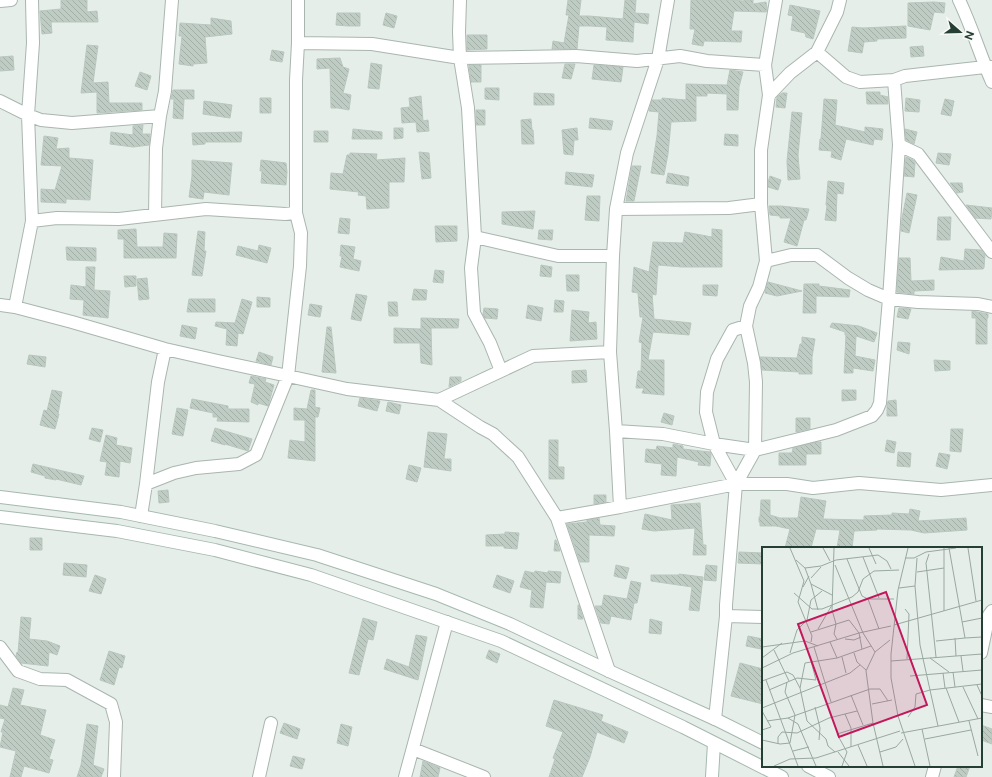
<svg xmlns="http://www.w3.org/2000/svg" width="992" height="777" font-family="'Public Sans',sans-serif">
<defs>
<pattern id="building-back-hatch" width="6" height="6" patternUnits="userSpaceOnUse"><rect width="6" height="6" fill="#beccc4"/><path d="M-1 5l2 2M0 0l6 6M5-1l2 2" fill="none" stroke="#a3b0a9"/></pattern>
</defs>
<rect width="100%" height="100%" fill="#e6eee9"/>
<path fill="url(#building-back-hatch)" stroke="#b9c7bf" d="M61 0H87V12L97 11 98 22H51L52 33 42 34 40 11 61 9Z
M568 0H581L579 16H589L623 19 625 0H636L635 13 649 14 648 24 634 22 633 42 606 40 607 27 590 26H579L577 49H552L553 41 564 43 569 15H566Z
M691 0H731L744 1V0H753V4L766 2 767 8 766 12 734 11 731 31H742L741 42 704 41 703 46 692 44 695 29H690Z
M934 2 945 3 944 13 934 12 930 30 908 26V3Z
M790 5 820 11 813 39 806 37 805 33 791 30 793 16 788 15Z
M337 13H360V26H348L336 25Z
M386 13 397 16 394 28 383 25Z
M211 18 231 21 232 34 205 37 207 63 193 64V66L179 64 182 36H179L180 23 211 25Z
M906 26V38L877 39V41L864 42 862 53 848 51 852 27 863 28Z
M467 35H487V49L467 50Z
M87 45 98 46 93 83 108 82 109 103H142V110L97 113V92L81 93Z
M923 46 924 56 911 57 910 47Z
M272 50 284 52 282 62 270 60Z
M13 56 14 70 0 71V57Z
M340 58 343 67 349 69 343 93 351 95 349 110 338 108H331L330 68 317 69V59Z
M371 63 382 65 379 89 368 88Z
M565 64H575L571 79 562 78Z
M469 65H481V82H471Z
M594 65 623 67 621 82 592 79Z
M730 70 743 72 739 87 738 110H727V94L707 93V96H696V121L671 122 668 154 664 175 651 173 657 136 659 112 649 111 652 100H662V98L686 100V84L727 85Z
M140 72 151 76 147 90 135 86Z
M485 88H499V100L485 99Z
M173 90H194V99H184L183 119 173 118 174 99H171Z
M866 92H880V95L888 97V104H867Z
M534 93 554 94V105H534Z
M782 93H787L785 108 776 107 777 97Z
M421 96 423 121 428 120 429 131 417 132 416 122 402 123 401 108 410 107 409 98Z
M260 98H271V113H260Z
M906 98 920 100 919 112 905 111Z
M824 99 837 100 835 125 865 132V127L883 129 882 140 874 139 873 145 846 139 841 160 831 157 832 151 819 150 820 139H821Z
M945 99 954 101 951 116 941 114Z
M204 101 232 105 230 118 203 114Z
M476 110H485V125H476Z
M792 112 802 113 798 155 800 179 788 180 787 161Z
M590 118 613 121 611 130 589 128Z
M531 119 532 130H533L534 144H522L521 120Z
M143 125 142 134H150L149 145 133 147 110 144 111 132 133 135V126Z
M394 128H403V138L394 139Z
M577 128 578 140H574L573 155 564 154 562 130Z
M353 129 382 132V139H352Z
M905 129 917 132 914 144 906 140Z
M314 131H328V142H314Z
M242 132 241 142H205V144L193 145 192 133Z
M725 134 738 135V146L724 145Z
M44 136 58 138 56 149 69 148V158L93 160 90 200 66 199V203L41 202V189L55 190 62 166 41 165Z
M419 152 429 153 431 178 422 179Z
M350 153 377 154 376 160 405 158 404 182H389V208L367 209 366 196 358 195 359 192 330 189 331 173 343 174 347 155H350Z
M938 153 951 154 949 165 936 163Z
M906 157 913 160 915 163 914 177 904 176Z
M192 160 232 163 229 195 204 192 203 199 189 197 192 176Z
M261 160 286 163 287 172 286 185 261 183 262 171H260Z
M632 166H641L634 201H626Z
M566 172 594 175 592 187 565 184Z
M668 173 689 177 688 186 666 183Z
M770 176 781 180 778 190 768 187V182Z
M828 181 844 183 843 194 837 193 836 221 825 220 827 206 826 205Z
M950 183H962L963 192 957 193Z
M907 193 917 195 909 233 901 231 902 218Z
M587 196H600L599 221 585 220Z
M966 205 992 208 991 219 975 218Z
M769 206H781L809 209 806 220H804L797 246 784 242 791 218H780V216L770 215Z
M535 211 533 229 502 224V212Z
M938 217H951L950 240H937Z
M340 218 350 219 349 234 338 233Z
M435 226H457V241L436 242Z
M136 229 137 247H163L164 233 177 234 176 258H124V239H118V230Z
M712 229 722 230V267H682L658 265 656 295 652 294 654 319 691 323 689 335 653 332 648 360H664V395L642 393 644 388H636L638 371H641L642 343 639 342 643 317H640L638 293 632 292 634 267 649 272 653 242 683 243 685 232 712 237Z
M539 230H553L552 240 538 239Z
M198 231 205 232 204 251H206L202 276 192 275Z
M259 245 271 248 267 263 236 255 238 246 258 251Z
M341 245 355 247 353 259 361 261 359 271 340 267 342 256H340Z
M66 247 96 248V261L67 260Z
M965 249 981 250 985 255 984 268 983 269 939 270 941 257 964 261Z
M899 258H910L911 281 934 280V290L914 291V294L897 292Z
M541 265 552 267 551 277 540 276Z
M86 267H95L94 290 110 291 108 318 83 315 84 300 70 299 71 285 86 287Z
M435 270 444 271 443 283 433 282Z
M566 275H579V291H567Z
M124 276H136V286L125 287Z
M147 278 149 299 139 300 137 279Z
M768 282 802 291 777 296 765 293Z
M804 284H819V286L850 290 849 297 816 296V313H803Z
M703 285H718L717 296 703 295Z
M414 289 427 290 426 300H412Z
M356 294 367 296 361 321 351 319Z
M257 297 270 298V307H257Z
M189 299H215V312H187Z
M242 299 252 302 243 334 238 333 237 346 226 345 227 329 215 326 216 322 235 323Z
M555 300 564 301 563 312H554Z
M388 302H397L398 316H389Z
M310 304 322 306 320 317 308 315Z
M528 305 543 308 541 321 526 318Z
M484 308 498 309 497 319 485 318 483 315Z
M899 308 911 309 908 319 897 317Z
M572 310 589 312 588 323 596 322 597 339 570 341Z
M972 311 988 314V318H987V344H976V318H972Z
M421 318 459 319 458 328H431L432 365 421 363 420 343H394V328L421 329Z
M832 323 859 326 877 333 874 342 856 336 855 356 875 360 873 371 853 368V373H844L846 335H845V332L830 327Z
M182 325 197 328 195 339 180 336Z
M327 327H331L336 373 322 372Z
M802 337 815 339 812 357V374H799V372L762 370 760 357 797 358 800 344H802Z
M898 342 910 343 909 354 897 350Z
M259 352 273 357 271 365 256 361Z
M29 355 46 357 45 367 27 364Z
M934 360 950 361V370L935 371Z
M586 370 587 382 572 383V371Z
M251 376 266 379 265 382 274 385 268 406 258 403V405L251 402 255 384 249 383Z
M450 377H461V381L449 387Z
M52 390 62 392 58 414H59L55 429 40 425 44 410 47 411Z
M311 390H315V407L320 408 318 417H315V461L288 458 290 440 305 442V420H294V408L307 409Z
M842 390H856V400L842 401Z
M360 398 380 401 377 411 358 406Z
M192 399 228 406V409H249V422L217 421 218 417H213V413L190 408Z
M896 400 897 416H887V406L888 401Z
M388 402 401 405 399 414 386 411Z
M177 408 188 410 183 436 172 434Z
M664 413 674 416 672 425 661 422Z
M796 418H810V429L796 432Z
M92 428 103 430 100 442 89 439Z
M215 428 252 439 248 451 225 444V445L211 441Z
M951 429H963L961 452 950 451Z
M428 432 447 434 444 459H451V471L424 467Z
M106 435 117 438 116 445 132 448 130 463 120 461 119 477 105 475 107 462 100 461Z
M549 440H558V467H564V479H549Z
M887 440 896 442 894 453 885 451Z
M817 442H821V454H806V465H779V453H792L793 448Z
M673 444 683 446V449L710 452 711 454 710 466 698 465 699 462 677 457 676 476 661 475 662 464 645 462 646 449 656 450 657 446 673 448Z
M898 452 911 453 910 467 897 466Z
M939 453 950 455 947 469 936 466Z
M33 464 84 476 81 485 56 479V480L45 478V476L31 472Z
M409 465 421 468 417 482 406 479Z
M168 490 169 502 159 503 158 491Z
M594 495H606V502L594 504Z
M801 497 826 501 823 519 864 520V516L892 515V513L909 514 910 509 920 511 918 521 966 518 967 530 924 533 911 530 877 529V530L854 531 852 548H837L840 530 816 529 811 548H785L790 529 776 526H760V523L759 522V517H760L761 500H770V515L780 518H798Z
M700 503 703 545H706V555H693L695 528 654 531 642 529 645 514 672 520 671 505Z
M599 518 600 525 615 526 614 536 589 535V562H580L567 524 587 522V520Z
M505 532 519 533 517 549 504 548V546H486V535L505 534Z
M30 538H42V550H30Z
M555 540H556L560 551H554Z
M739 552 763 553V564L738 563Z
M64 563 87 565 86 577 63 575Z
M616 565 629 568 626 579 614 576Z
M706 565 717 566 716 581 704 580Z
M525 571 534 573 535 571 548 573V571L561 572 560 583 546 582 543 608 530 607 532 590 520 587Z
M679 574 703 577 699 611 689 610 692 587 651 581V575H679Z
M95 575 106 579 101 594 89 591Z
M497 575 514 581 510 593 493 587Z
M631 581 641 583 637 603H634L631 620 611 616 609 624 601 623 595 606H602L604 595 627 599Z
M578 605H579L583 619H578Z
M21 617 31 618 29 639 47 641 60 646 57 655 49 652 48 666 21 663 16 656 17 652 18 653Z
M363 618 377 622 373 640 368 639 359 675 349 673Z
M650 619 662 622 661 634 649 633Z
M416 635 427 637 418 680 384 669 387 659 409 667Z
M748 636 763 639 761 649 746 646Z
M489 650 500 654 497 663 486 658Z
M109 651 125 656 122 668 119 667 114 685 100 680Z
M740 663 763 669V704L731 696Z
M13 688 24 690 20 705 46 710 40 735 55 740 49 759 53 760 49 773 24 766 21 777H10L16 751 0 747 3 732H1L5 719 0 718V705L8 707Z
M554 700 603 715 601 721 628 732 624 743 597 732 590 757 582 777H549L555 759 553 758 563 732 546 726Z
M284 723 300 729 297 739 280 733Z
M87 724 98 726 93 765 104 769 101 777H77L81 765Z
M341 724 352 727 348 746 337 743Z
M981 725 992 729V744L981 740Z
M293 756 305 759 302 769 290 766Z
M423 761 440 768 438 777H420Z
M958 766H970L966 777H954Z"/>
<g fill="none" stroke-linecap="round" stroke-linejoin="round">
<defs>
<path id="street" d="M460 0 459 32 460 58 468 108 475 237 471 268 474 313 490 343 501 371
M959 0C972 27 980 55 992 82
M0 1 11 0
M298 43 372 44 460 58 576 56 637 61 680 56 707 61 765 65
M817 52 846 77 860 82 894 80 905 76 985 67H992
M769 95 790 73 817 52 837 12 840 0
M0 101 28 115 41 120 72 123 160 116
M899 145 918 154 992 252
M616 209 729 208 761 204
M155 215 156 148 160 116 165 91 172 0
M32 221 57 218 119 219 206 209 285 214 296 213
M475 237 558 256H613
M766 261 791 255H817L848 278 868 290 889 299 918 302 978 304 992 307
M0 305 15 307 72 322 165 349 218 361 288 376 347 389 439 400 480 427 493 434 518 457 557 518 609 671
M15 307 32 221 28 115 33 43 32 0
M439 400 471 385 533 356 610 352
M616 431 663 434 714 444 755 450 836 430 872 416 877 410 880 403 889 299 899 145 894 80
M146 484 174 473 196 468 239 464 256 455 288 376 300 266 301 233 296 213V80L298 43V0
M736 484 714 444 706 412 707 392 717 359 733 330 746 326
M620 507 616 431 610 352 613 256 616 209 627 153 658 59 668 0
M141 516 146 484 158 382 165 349
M557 518 620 507 736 484H787L813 488 859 483 941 490 992 485
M726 616 763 617
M0 647 18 671 40 679 67 680 111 704 116 722 114 777
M981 653 989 615 992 611
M981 705 992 707
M715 719 726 616V605L736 484 755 450 756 382 754 363 746 326 750 306 759 287 766 261 761 204V150L769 95 765 65 776 0
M413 749 484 777
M259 777 271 723
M405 777 447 622
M932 777 935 766"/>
<path id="secondary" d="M0 497 121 512 215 531 317 555 436 594 510 624 609 671 715 719 763 743
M0 517 117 531 215 550 311 575 501 641 683 727 782 777
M808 766 829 777
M712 777 714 743"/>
</defs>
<use href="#street" stroke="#a9b6af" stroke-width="14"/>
<use href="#secondary" stroke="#a5b9af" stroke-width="14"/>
<use href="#street" stroke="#fff" stroke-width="12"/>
<use href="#secondary" stroke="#fff" stroke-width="12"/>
</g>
<g transform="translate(762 547)">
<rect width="220" height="220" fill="#e6eee9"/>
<path fill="none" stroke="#99a8a1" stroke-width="1" d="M28 1 42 34 36 55 50 89 49 95M61 1 68 14M72 1 70 63 74 77 72 87 75 92M107 1 114 17M146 1 136 43 129 107V131L136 169 153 219M182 1V64M187 1 203 91 220 90M206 1 214 54M167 7 164 16 174 110M101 10 117 51M143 11H152L164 5 194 1M85 12 100 49 106 52H132M34 13 43 21 49 37 70 48M73 18 101 86 113 105M43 21 59 19 74 13 116 8 125 14 129 22M155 25 182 21M49 31 59 20M49 37 56 63M153 39 158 98 176 179M41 40 47 29M137 41 153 39 155 11M32 46 50 62H60L90 50 96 45 101 32 112 24 137 23M106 52 117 82M143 62 147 67 145 112M200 75 220 71M132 78 220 53M56 82 70 58M49 85 87 73 97 86 100 102M193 91 194 109M83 92 92 93 99 90M174 94 203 91M68 95 75 111M0 100 43 94 56 99M52 100 69 155M12 103 27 134M28 106 35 83 45 73 49 53 60 44M92 106 95 115 104 123M199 109 201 124M80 110 84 126M0 111 20 96M168 111 187 125M129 114 220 107M0 121 31 106 97 86 129 79M191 125 193 140M181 126 183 141M148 129 220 123M4 133 36 219M0 134 25 125 31 128 38 141 45 174 64 192 66 199 73 205M215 138 220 149M201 140 216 172M38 141 43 116 75 111 109 99M184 141 197 175M7 143 35 131 54 133 49 114M89 148 101 178M110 157 130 153M53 160 58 181 57 193M0 161 88 126 98 118M0 164 9 180 0 183M83 167 89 181V200M146 170 153 160 154 147 168 143 220 137M26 171 108 142H118L126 154M5 174 26 171 36 177 54 219M207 174 216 209M160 182 168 219M139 186 220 171M163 192 209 183M0 193 18 197 28 196 33 168 23 145 25 135M16 197V190L20 185 35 186 67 171 95 164M96 198 105 219M31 204 47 200M76 205 87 219M118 205 134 200 141 192M12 219 28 212 54 211 138 184M80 219 85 205 75 187 111 176M121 219 111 176 104 124 113 105 128 93"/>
<path fill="#c2185b" fill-opacity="0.15" stroke="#c2185b" stroke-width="2" d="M124 45 165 158 77 190 36 77Z"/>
<rect width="220" height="220" fill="none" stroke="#263f34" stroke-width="2"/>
</g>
<g transform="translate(960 32) rotate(110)" stroke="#f7faf8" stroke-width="3" paint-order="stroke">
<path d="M0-3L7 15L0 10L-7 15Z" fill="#263f34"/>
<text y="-6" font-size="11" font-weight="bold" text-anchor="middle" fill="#263f34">N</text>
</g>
</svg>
